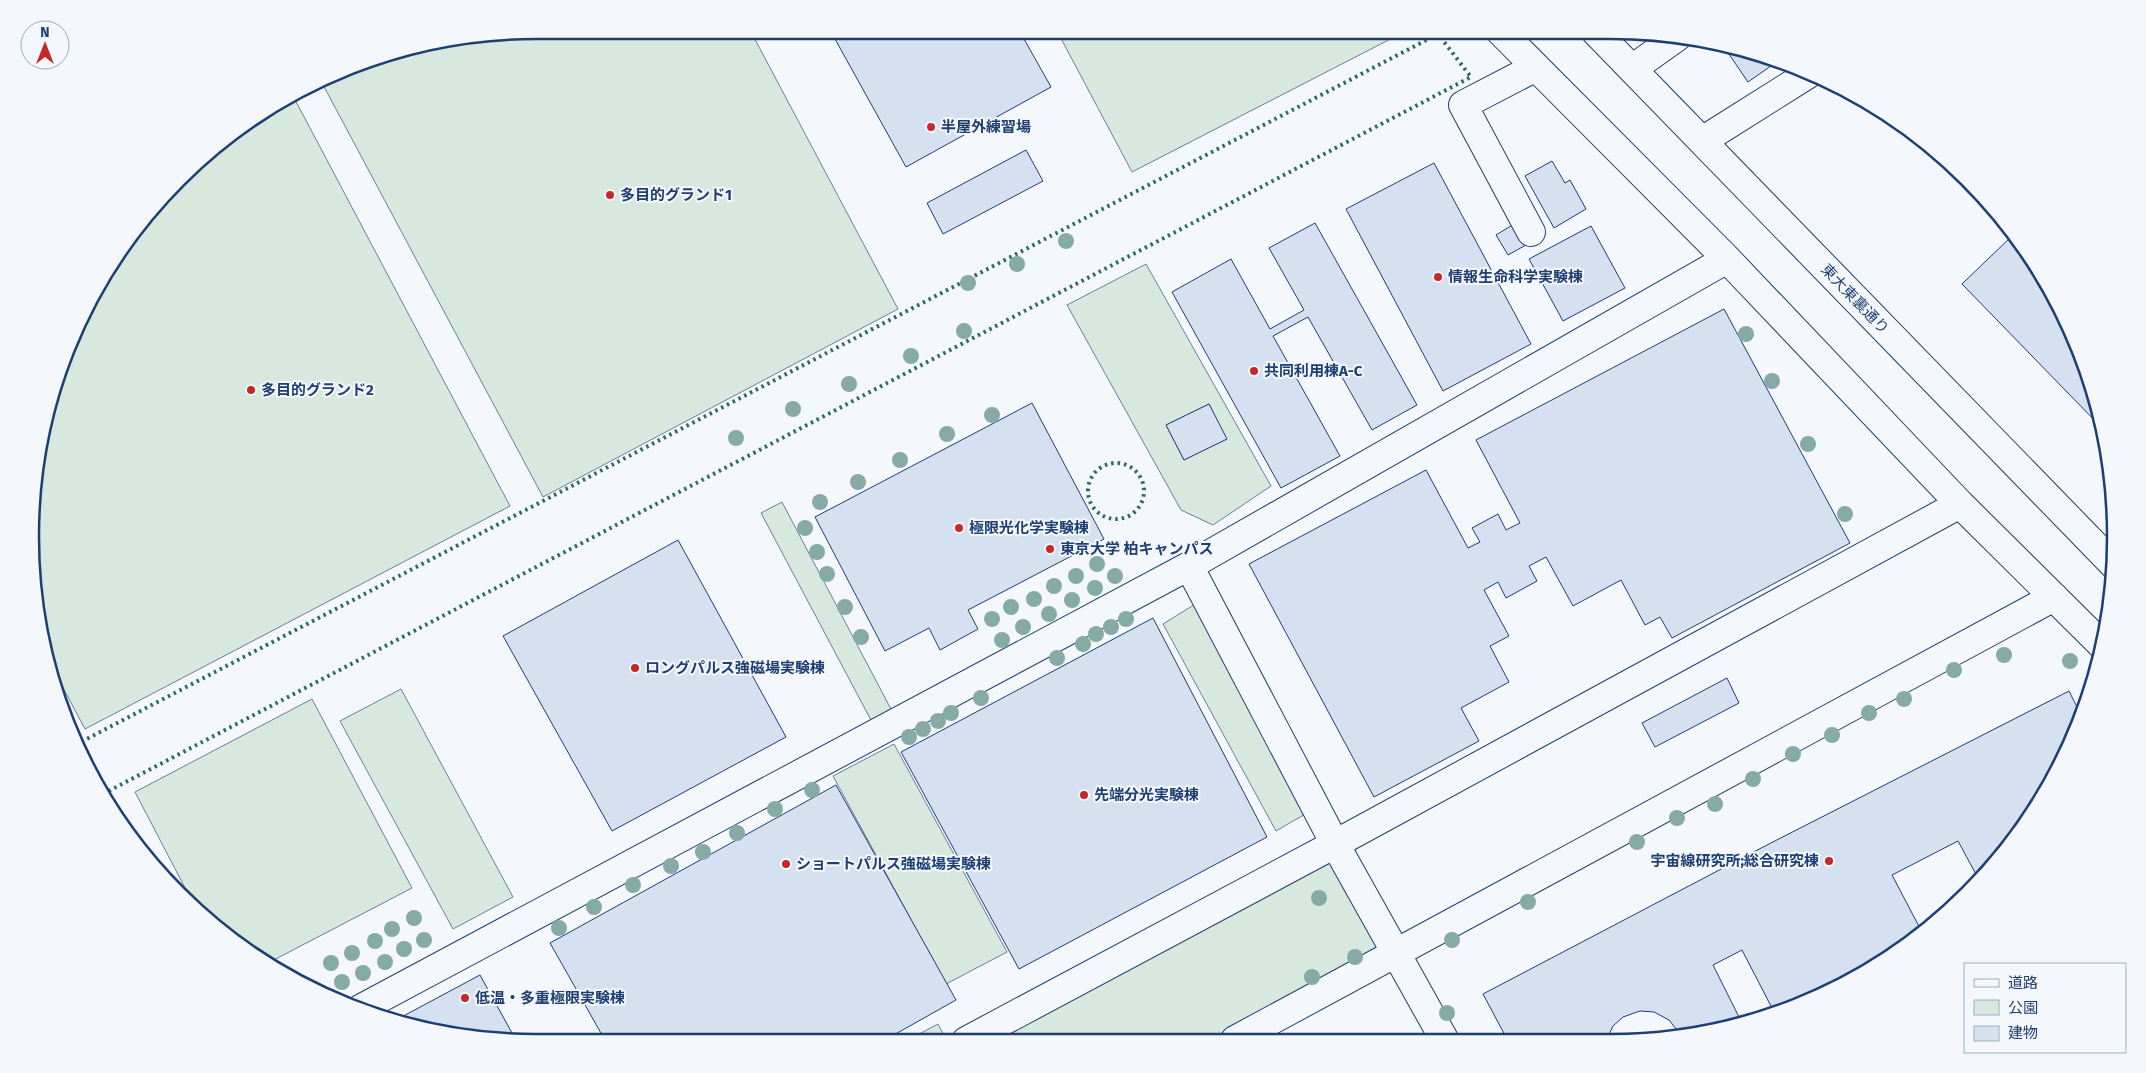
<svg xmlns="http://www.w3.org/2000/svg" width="2146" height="1073" font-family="'Fira Sans','Noto Sans JP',sans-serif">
<rect width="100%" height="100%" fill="#f4f7fb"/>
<path fill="#d7e8df" stroke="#687fa3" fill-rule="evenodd" d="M537 30H750L898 309 543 497 321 81 373 57 438 40Z
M1057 31H1406L1132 172Z
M292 94 510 506 85 729 44 652 34 602 31 504 40 437 68 343 115 255 156 202 228 135Z
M1146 264 1271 486 1213 525 1181 510 1067 305ZM1209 404 1226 439 1184 460 1166 425Z
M782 502 892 711 872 722 761 513Z
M1197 603 1307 813 1276 831 1163 624Z
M401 689 513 897 453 929 340 721Z
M312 699 412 888 266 964 255 957 196 909 135 792Z
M894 744 1007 952 946 984 833 776Z
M1332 857 1381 948 1211 1040 991 1041Z
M938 1024 946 1039 942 1041H906Z"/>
<path fill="#d5e0f0" stroke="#1d3f73" d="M830 30H1019L1051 87 906 167Z
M1722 44 1740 47 1778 61 1748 82Z
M1026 150 1043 181 943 234 927 203Z
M1552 161 1565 183 1570 180 1586 209 1554 228 1525 176Z
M1434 163 1531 344 1443 391 1346 209Z
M1315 223 1417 405 1372 430 1308 317 1273 336 1340 456 1281 488 1172 292 1231 259 1270 329 1304 310 1269 248Z
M1514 224 1526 245 1508 255 1496 235Z
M1591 226 1625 288 1563 321 1529 259Z
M2013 235 2048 283 2089 373 2102 428 1962 284Z
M1724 309 1850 543 1672 638 1660 617 1645 625 1621 580 1573 606 1546 557 1529 566 1537 581 1506 598 1498 582 1484 590 1509 636 1490 646 1509 682 1461 708 1479 741 1374 797 1249 564 1426 470 1468 548 1480 542 1472 528 1498 514 1506 530 1520 523 1476 440Z
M1032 403 1104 539 968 610 978 629 940 650 929 628 885 651 815 517Z
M1209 404 1227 439 1184 460 1166 425Z
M678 540 786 737 612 831 503 636Z
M1153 618 1267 837 1019 969 901 752Z
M1727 678 1739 703 1655 747 1642 723Z
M2069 691 2081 715 2064 760 2011 845 1978 878 1958 841 1892 875 1923 934 1918 939 1803 1005 1774 1012 1742 950 1713 965 1741 1021 1680 1037 1677 1030 1669 1020 1654 1012 1640 1011 1623 1017 1613 1026 1607 1039H1507L1483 994 1765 846Z
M836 785 956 1000 883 1041 606 1042 550 943Z
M480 975 517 1042H504L406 1026 394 1021Z"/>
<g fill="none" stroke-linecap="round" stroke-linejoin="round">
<defs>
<path id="minor" d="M1500 31 1727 259 1960 504 2102 645
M1595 31 2115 566
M1632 69 1677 37
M1702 141 1810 73
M1531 232 1463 105 1536 67
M1189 566 1335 844 1444 1039
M360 1009 1189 566 1727 259
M1235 1040 2054 597
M966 1041 1335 844 1960 504"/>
</defs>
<use href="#minor" stroke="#1d3f73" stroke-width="30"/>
<use href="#minor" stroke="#f4f7fb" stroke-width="28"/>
<path stroke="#2c6c60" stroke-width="4" stroke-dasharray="2.5 4" stroke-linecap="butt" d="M1088 491a28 28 0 1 1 56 0a28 28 0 1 1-56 0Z
M98 786 77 744 1438 34 1471 77 103 794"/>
</g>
<g fill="#86aba6">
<circle cx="1066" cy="241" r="8"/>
<circle cx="1017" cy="264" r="8"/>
<circle cx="968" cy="283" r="8"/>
<circle cx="964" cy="331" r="8"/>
<circle cx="1746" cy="334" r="8"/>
<circle cx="911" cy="356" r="8"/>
<circle cx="1772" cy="381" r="8"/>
<circle cx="849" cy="384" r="8"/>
<circle cx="793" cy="409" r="8"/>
<circle cx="992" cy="415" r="8"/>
<circle cx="947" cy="434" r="8"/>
<circle cx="736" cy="438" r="8"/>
<circle cx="1808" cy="444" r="8"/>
<circle cx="900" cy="460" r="8"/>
<circle cx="858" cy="482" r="8"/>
<circle cx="820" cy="502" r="8"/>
<circle cx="1845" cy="514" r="8"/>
<circle cx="805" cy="528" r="8"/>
<circle cx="817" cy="552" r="8"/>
<circle cx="1097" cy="564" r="8"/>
<circle cx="827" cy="574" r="8"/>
<circle cx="1076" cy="576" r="8"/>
<circle cx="1115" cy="576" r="8"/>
<circle cx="1054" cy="586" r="8"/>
<circle cx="1095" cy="588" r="8"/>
<circle cx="1034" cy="599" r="8"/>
<circle cx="1072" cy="600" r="8"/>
<circle cx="845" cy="607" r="8"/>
<circle cx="1011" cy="607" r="8"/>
<circle cx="1049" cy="614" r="8"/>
<circle cx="992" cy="619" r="8"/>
<circle cx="1126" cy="619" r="8"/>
<circle cx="1023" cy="627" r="8"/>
<circle cx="1111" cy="627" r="8"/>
<circle cx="1096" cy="634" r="8"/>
<circle cx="861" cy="637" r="8"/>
<circle cx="1002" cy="640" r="8"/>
<circle cx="1083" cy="644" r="8"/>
<circle cx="2004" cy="655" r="8"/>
<circle cx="1057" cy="658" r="8"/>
<circle cx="2070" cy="661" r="8"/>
<circle cx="1954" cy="670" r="8"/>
<circle cx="981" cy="698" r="8"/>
<circle cx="1904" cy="699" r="8"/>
<circle cx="951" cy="713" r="8"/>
<circle cx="1869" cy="713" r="8"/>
<circle cx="938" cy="721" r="8"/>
<circle cx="923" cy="729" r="8"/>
<circle cx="1832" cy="735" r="8"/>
<circle cx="909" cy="737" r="8"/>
<circle cx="1793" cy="754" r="8"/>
<circle cx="1753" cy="779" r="8"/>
<circle cx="812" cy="790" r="8"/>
<circle cx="1715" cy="804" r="8"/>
<circle cx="775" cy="809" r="8"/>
<circle cx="1677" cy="818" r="8"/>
<circle cx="737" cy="833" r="8"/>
<circle cx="1637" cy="842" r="8"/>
<circle cx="703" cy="852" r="8"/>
<circle cx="671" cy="866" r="8"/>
<circle cx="633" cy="885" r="8"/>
<circle cx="1319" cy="898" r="8"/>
<circle cx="1528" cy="902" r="8"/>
<circle cx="594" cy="907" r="8"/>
<circle cx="414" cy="918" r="8"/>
<circle cx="559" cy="928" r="8"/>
<circle cx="392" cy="929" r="8"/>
<circle cx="424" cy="940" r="8"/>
<circle cx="1452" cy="940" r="8"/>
<circle cx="375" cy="941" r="8"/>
<circle cx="404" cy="949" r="8"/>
<circle cx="352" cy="953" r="8"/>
<circle cx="1355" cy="957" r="8"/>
<circle cx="385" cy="962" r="8"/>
<circle cx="331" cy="963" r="8"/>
<circle cx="363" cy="973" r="8"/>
<circle cx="1312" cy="977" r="8"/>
<circle cx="342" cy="982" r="8"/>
<circle cx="1447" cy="1013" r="8"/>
</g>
<g fill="#c62828" stroke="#f4f7fb" stroke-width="2">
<circle cx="931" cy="127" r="5"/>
<circle cx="610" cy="195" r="5"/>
<circle cx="1438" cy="277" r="5"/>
<circle cx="1254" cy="371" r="5"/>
<circle cx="251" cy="390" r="5"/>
<circle cx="959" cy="528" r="5"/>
<circle cx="1050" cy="549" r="5"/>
<circle cx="635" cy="668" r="5"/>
<circle cx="1084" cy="795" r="5"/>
<circle cx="1829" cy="861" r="5"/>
<circle cx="786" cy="864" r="5"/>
<circle cx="465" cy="998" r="5"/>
</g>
<g text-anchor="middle" stroke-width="4" stroke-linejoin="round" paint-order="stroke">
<g font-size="15" font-weight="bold" fill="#1d3f73" stroke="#f4f7fb" text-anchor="start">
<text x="941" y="132">半屋外練習場</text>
<text x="620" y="200">多目的グランド1</text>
<text x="1448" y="282">情報生命科学実験棟</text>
<text x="1264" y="376">共同利用棟A-C</text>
<text x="261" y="395">多目的グランド2</text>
<text x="969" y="533">極限光化学実験棟</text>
<text x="1060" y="554">東京大学 柏キャンパス</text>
<text x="645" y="673">ロングパルス強磁場実験棟</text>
<text x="1094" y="800">先端分光実験棟</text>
<text x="1819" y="866" text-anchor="end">宇宙線研究所;総合研究棟</text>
<text x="796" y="869">ショートパルス強磁場実験棟</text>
<text x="475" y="1003">低温・多重極限実験棟</text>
</g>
<g font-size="15" fill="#1d3f73" stroke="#f4f7fb">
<text transform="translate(1855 299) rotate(46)" y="5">東大東裏通り</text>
</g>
</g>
<path d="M0 0H2146V1073H0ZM536 39H1610A497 497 0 0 1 2107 536V537A497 497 0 0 1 1610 1034H536A497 497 0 0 1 39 537V536A497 497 0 0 1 536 39Z" fill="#f4f7fb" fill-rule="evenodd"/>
<path fill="none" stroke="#1d3f73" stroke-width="2.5" d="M536 39H1610A497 497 0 0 1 2107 536V537A497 497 0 0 1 1610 1034H536A497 497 0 0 1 39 537V536A497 497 0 0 1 536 39Z"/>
<rect x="1964" y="963" width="162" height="90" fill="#f4f7fb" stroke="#9eadc5"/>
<rect x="1974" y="979" width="25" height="8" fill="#f4f7fb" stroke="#9eadc5"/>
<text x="2008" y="988" font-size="15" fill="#1d3f73">道路</text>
<rect x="1974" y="1000" width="25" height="15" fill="#d7e8df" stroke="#9eadc5"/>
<text x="2008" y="1013" font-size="15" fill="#1d3f73">公園</text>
<rect x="1974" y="1026" width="25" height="15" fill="#d5e0f0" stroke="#9eadc5"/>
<text x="2008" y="1038" font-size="15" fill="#1d3f73">建物</text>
<g transform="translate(45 45)"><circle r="24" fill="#f4f7fb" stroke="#9eadc5"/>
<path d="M0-4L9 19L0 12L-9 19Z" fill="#c62828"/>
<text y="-8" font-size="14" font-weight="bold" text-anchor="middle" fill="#1d3f73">N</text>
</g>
</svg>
